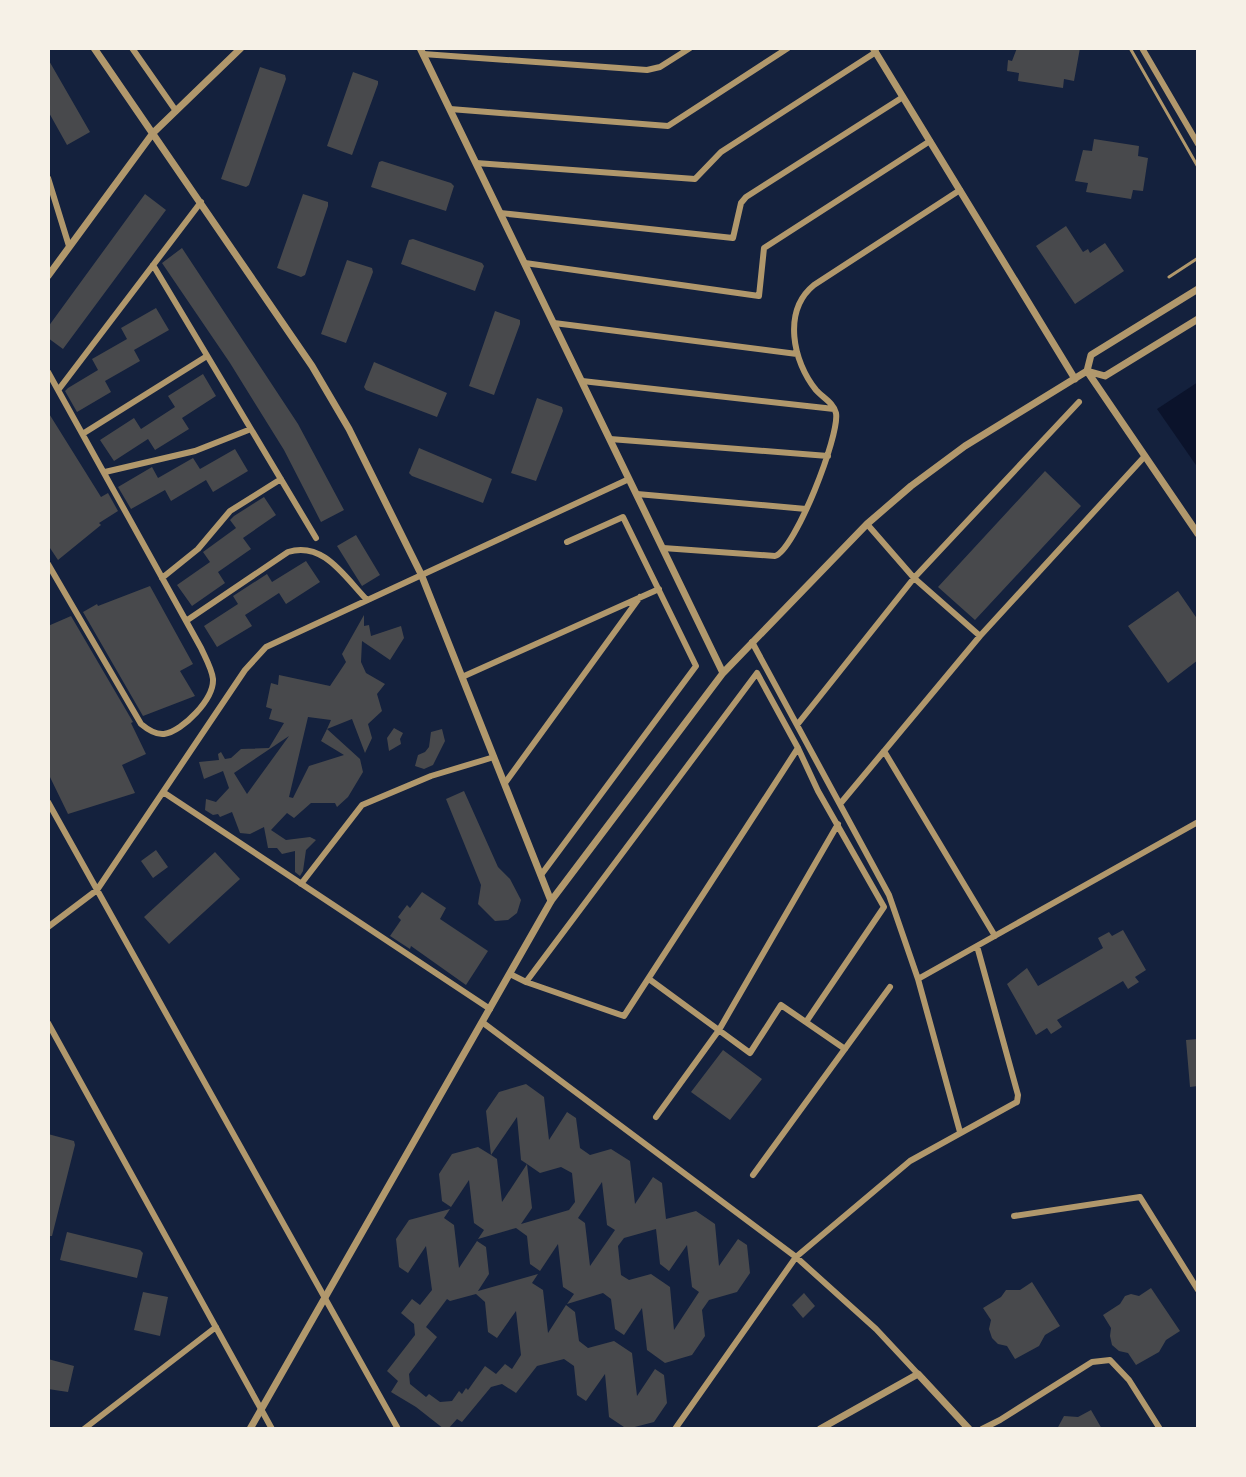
<svg xmlns="http://www.w3.org/2000/svg" width="1246" height="1477" font-family="'Roboto Serif',serif">
<rect width="100%" height="100%" fill="#14213d"/>
<path fill="#0b132b" d="M1198 382V468L1157 409Z"/>
<path fill="#48494c" fill-rule="evenodd" d="M1017 48H1080L1074 81 1064 79 1063 88 1018 81 1019 73 1007 71 1008 60 1012 61Z
M48 59 90 132 67 145 48 111Z
M260 67 285 75 286 79 249 185 246 187 221 179Z
M353 72 378 81V84L352 155 327 146Z
M1094 139 1139 146 1138 156 1148 158 1143 191 1133 190 1131 199 1086 192 1088 183 1075 181 1083 150 1092 151Z
M382 161 451 183 454 186 446 211 371 187 379 162Z
M145 194 166 210 63 349 48 338V327Z
M303 194 328 202V206L305 275 301 277 277 268Z
M1066 226 1083 252 1088 249 1090 253 1105 243 1124 271 1075 304 1036 246Z
M413 239 482 263 484 266 475 291 401 264 409 240Z
M182 248 298 424 344 510 321 522 284 450 230 363 162 263Z
M347 260 372 268 373 272 346 343 321 334Z
M156 308 169 330 134 350 140 361 105 381 111 392 77 412 65 391 68 388 98 370 92 359 127 339 121 328Z
M495 311 520 320V324L494 395 469 386Z
M374 362 447 393 437 417 366 390 364 387Z
M203 374 216 396 182 418 189 429 155 450 148 439 114 461 100 440 134 418 141 429 175 407 168 396Z
M537 398 562 407 563 411 536 481 511 473Z
M48 412 101 497 108 493 118 511 99 523 101 525 58 560 48 545Z
M419 448 492 479 483 503 412 476 409 473Z
M235 449 248 471 213 492 206 480 171 501 165 490 131 509 118 487 152 467 158 478 193 458 200 469Z
M1045 471 1081 506 975 620 938 587Z
M264 497 276 515 243 538 251 549 218 572 225 583 192 606 177 585 210 562 203 552 236 528 230 520 234 516Z
M356 535 380 575 362 586 337 546Z
M306 561 320 582 286 604 279 593 245 615 252 626 217 647 204 626 238 604 233 596 267 574 272 582Z
M150 586 193 664 180 671 195 696 143 716 83 612 97 604 98 606Z
M1178 591 1198 620V660L1168 683 1128 626Z
M364 615V626L369 625 371 636 401 626 404 638 390 660 362 641 361 662 366 673 385 684 377 694 382 711 368 724 372 738 365 753 352 719 327 729 331 720 308 717 289 797 293 798 309 766 344 755 321 741 327 729 360 759 363 772 348 797 337 807 335 803H311L294 818 287 813 271 830 286 840 310 837 316 840 306 850 303 871 300 876 295 872V851L282 854 277 848H268L264 827 250 834 240 833 232 812 220 817 218 814 213 815 205 810 206 799 216 802 229 788 223 771 204 779 199 762 219 760 218 754 221 752 225 759 231 758 241 749 269 748 284 723 269 719 272 709 266 707 271 683 278 685 279 675 330 686 346 662 342 654ZM289 736 247 794 234 773Z
M71 616 133 722 131 723 146 754 122 765 135 793 68 814 48 773V626Z
M394 728 403 733 400 739 401 744 389 751 387 738Z
M442 729 445 741 433 765 424 769 415 766 418 755 425 752 429 747 431 732Z
M464 791 498 867 510 879 521 900 517 913 508 920 495 921 478 904 481 885 446 799Z
M156 850 168 867 153 878 141 861Z
M215 852 240 879 169 944 144 917Z
M422 892 446 908 440 919 488 951 466 985 411 946 410 949 390 936 401 920 398 917 407 905 410 908Z
M1123 930 1146 970 1135 977 1139 982 1128 989 1123 981 1057 1020 1062 1027 1051 1034 1047 1028 1036 1035 1007 984 1027 968 1038 986 1103 948 1098 938 1109 932 1112 936Z
M1198 1039V1086L1190 1087 1186 1040Z
M723 1050 762 1079 730 1120 691 1092Z
M526 1084 544 1097 549 1140 567 1112 576 1118 580 1148 590 1155 611 1149 630 1161 635 1204 653 1177 662 1183 666 1219 696 1211 715 1224 719 1266 738 1239 747 1245 750 1273 737 1292 709 1300 702 1310 705 1336 692 1355 665 1363 647 1350 642 1308 624 1335 615 1329 611 1299 603 1293 567 1304 574 1294 563 1287 558 1244 540 1271 530 1264 527 1236 516 1228 478 1239 484 1230 474 1223 469 1180 451 1207 442 1201 439 1174 452 1154 478 1147 491 1155 486 1111 499 1092ZM517 1117 521 1160 527 1164 502 1202 497 1159 491 1155ZM527 1164 540 1173 561 1167 572 1173 575 1202 569 1210 521 1224 532 1208ZM602 1182 607 1225 615 1230 590 1266 585 1223 578 1218ZM656 1229 660 1264 669 1271 687 1245 692 1287 699 1292 674 1330 670 1287 651 1274 629 1280 621 1275 618 1246 624 1238Z
M48 1134 74 1141 75 1145 52 1236H48Z
M450 1209 444 1218 454 1225 459 1268 477 1241 486 1247 489 1274 478 1291 538 1274 532 1283 543 1290 548 1333 566 1305 575 1312 579 1341 588 1348 614 1341 632 1353 637 1396 655 1369 664 1375 667 1403 654 1422 627 1429 609 1417 605 1374 586 1401 577 1395 574 1366 564 1359 537 1366 516 1393 502 1384 491 1387 462 1422 457 1419 448 1429H444L416 1407 391 1392 398 1381 387 1371 415 1335 414 1324 401 1313 412 1299 420 1305 432 1290 426 1246 408 1273 399 1267 396 1239 409 1220ZM476 1294 485 1302 488 1332 497 1338 516 1311 521 1355 512 1369 505 1364 496 1374 485 1366 468 1390 466 1388 462 1394 459 1391 452 1401 440 1402 429 1394 426 1397 410 1384 409 1374 437 1337 426 1327 447 1299 450 1301Z
M67 1232 140 1250 143 1253 137 1278 60 1260Z
M1032 1282 1060 1326 1045 1335 1039 1346 1015 1359 1007 1346 998 1344 992 1338 989 1329 991 1320 983 1308 1001 1297 1006 1290H1020Z
M1151 1288 1180 1331 1166 1340 1159 1352 1136 1365 1128 1353 1119 1351 1112 1345 1110 1336 1111 1328 1103 1315 1120 1304 1125 1296 1131 1294 1139 1296Z
M143 1292 168 1297 160 1336 134 1330Z
M804 1293 815 1306 803 1318 792 1305Z
M48 1359 74 1366 68 1392 48 1389Z
M1091 1410 1102 1429H1057L1064 1416 1078 1417Z"/>
<g fill="none" stroke-linecap="round" stroke-linejoin="round">
<path stroke="#b1986c" stroke-width="3" d="M1130 48 1198 167
M1169 277 1198 258"/>
<path stroke="#b1986c" stroke-width="6" d="M132 48 176 111
M1142 48 1198 144
M423 54 647 70 660 67 690 48
M450 109 668 126 788 48
M476 163 695 179 721 152 876 52
M48 178 69 246
M500 213 733 238 741 203 746 197 903 97
M525 263 759 296 764 248 930 141
M153 265 316 538
M554 323 797 354
M48 372 201 648C205 657 212 669 213 679 214 699 183 731 164 734 155 735 147 729 141 724L48 564
M582 381 834 409
M59 389 201 202
M84 433 207 356
M610 439 828 456
M105 472 195 451 251 429
M637 494 806 509
M867 524 914 578 980 636
M663 548 775 556C795 550 840 435 836 413 833 402 823 398 816 390 793 362 782 311 814 285L960 190
M162 578 198 549 230 511 281 479
M186 621 288 552C323 541 344 576 366 599
M752 642 889 895 918 979 960 1132
M462 677 659 589
M797 725 914 578 1079 402
M884 751 995 936
M505 783 640 597
M163 792 490 1009
M48 802 398 1429
M840 804 980 636 1145 456
M541 875 696 666 623 517 567 542
M301 884 362 805 431 776 494 757
M48 927 97 890 245 670 266 647 629 479
M510 974 526 982 624 1016 798 748
M649 979 750 1053 781 1005 845 1049
M918 979 1198 822
M526 982 757 673 798 748 818 791 884 907 806 1022
M482 1022 796 1257 876 1329 918 1374
M48 1023 272 1429
M656 1117 719 1030 838 824
M753 1175 890 987
M1014 1216 1140 1197 1198 1290
M84 1429 216 1327
M675 1429 796 1257 910 1161 1017 1102 1018 1095 977 946
M982 1429 1000 1420 1092 1362 1110 1360 1129 1380 1160 1429"/>
<path stroke="#b1986c" stroke-width="7" d="M94 48 312 366 349 429 421 574 551 901
M420 48 723 673
M873 48 1075 379
M48 276 153 133 241 48
M1087 371 1198 534
M1087 371 1091 355 1198 289
M1087 371 1105 376 1198 319
M250 1429 551 901 723 673 867 524 911 486 965 446 1087 371
M820 1429 918 1374 969 1429"/>
</g>
<rect width="1246" height="1477" fill="none" stroke="#f6f1e7" stroke-width="100"/>
</svg>
